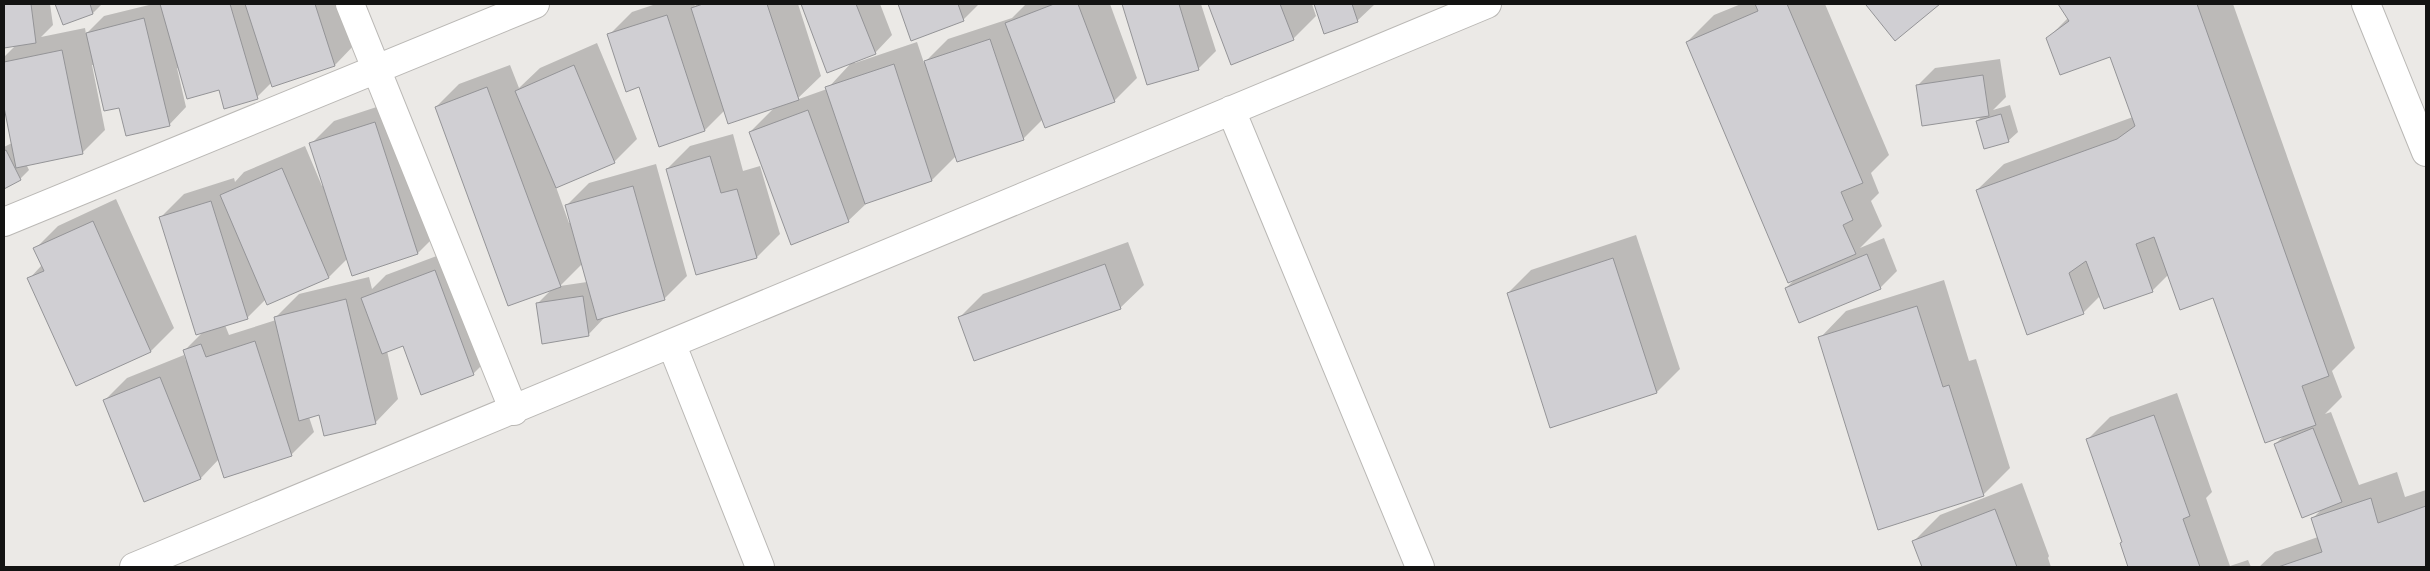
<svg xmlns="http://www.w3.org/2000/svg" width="2430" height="571" font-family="'Space Grotesk',sans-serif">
<rect width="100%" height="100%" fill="#ebe9e6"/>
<path fill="#0003" fill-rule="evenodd" d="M4 4H50L53 25 41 37 85 28 86 34 104 16 153 4H345L358 41 335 65 273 85 272 82 257 97 220 88 177 68 186 107 169 125 120 106 94 65H92L105 130 82 153 26 164 29 170 20 179 4 187V147L12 143 4 101V57L16 45 4 47Z
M57 4H102L93 13 63 23Z
M656 4H694L695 6 697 4H798L821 76 796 100 827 89 853 61 828 71 802 4H880L892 35 875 53 854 61 855 63 917 42 924 63 948 39 1012 18 1026 4H1110L1137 78 1114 101 1043 119 1023 139 956 156 932 180 868 202 848 221 750 132 776 106 725 110 705 130 640 85 609 35 632 12Z
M899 4H979L963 20 912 39Z
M1123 4H1201L1216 51 1198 69 1148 84Z
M1210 4H1312L1316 16 1293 39 1232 63Z
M1315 4H1375L1357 21 1324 32Z
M1741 4H1825L1889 155 1871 173 1879 193 1871 201 1882 226 1860 248 1884 238 1897 271 1880 288H1786L1796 278 1687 42 1714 15Z
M1869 4H1938L1895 39 1868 5Z
M2059 4H2233L2355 348 2332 371 2342 397 2325 414 2331 412 2359 485 2397 472 2405 497 2426 490V567H2259L2275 552 2318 537 2312 519 2323 508 2275 444 2285 435 2214 297 2169 274 2152 291 2100 296 2083 313 1977 190 2004 164 2133 117 2111 55 2048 38 2069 17Z
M597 43 637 139 614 162 556 187 569 223H571L566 206 589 183 656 164 687 276 664 299 606 316 588 335 537 304 552 289 436 107 459 84 510 65 519 88 540 68ZM582 264 587 282 560 286Z
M2000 59 2006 97 1993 110 2010 105 2018 132 2008 141 1977 121 1983 115 1917 86 1935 68Z
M398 100 441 230 418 253 353 275 348 258 329 277 268 303 266 299 247 318 225 325 229 335 276 320V317L299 294 369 277 372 289 386 275 458 248 496 351 473 374 404 344 387 351 398 399 375 423 320 414 309 417 314 432 291 455 219 459 201 478 144 501 104 401 127 378 184 355 186 361 188 360 185 350 203 332 161 217 184 194 234 178 235 182 244 172 305 146 322 186H324L311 144 334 121Z
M733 134 743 171 760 166 780 234 757 257 667 169 690 146Z
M116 199 174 328 151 351 77 385 29 279 42 265 35 249 58 226Z
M1636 235 1680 369 1657 392 1551 426 1508 293 1531 270Z
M1128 242 1144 285 1120 308 960 317 983 294Z
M1944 280 1969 361 1976 359 2010 468 1983 495 1820 338 1846 311Z
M2177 393 2212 492 2206 498 2230 566 2248 560 2251 567H2130L2121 544 2123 541 2087 440 2110 417Z
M2022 483 2049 556 2048 558 2051 567H1924L1914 541 1940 515Z"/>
<path fill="#d0cfd3" stroke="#949497" d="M4 4H31L36 43 4 48Z
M55 4H90L93 14 63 25Z
M160 4H230L258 99 224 109 219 90 187 99Z
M245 4H315L335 66 272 87Z
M703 4H767L799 100 728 124 691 8Z
M801 4H856L876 54 827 73Z
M898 4H958L964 21 911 41Z
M1054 4H1078L1115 102 1045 128 1005 23Z
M1122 4H1179L1199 70 1147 85Z
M1208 4H1280L1294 40 1231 65Z
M1314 4H1352L1358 22 1324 34Z
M1755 4H1787L1863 183 1841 192 1853 220 1843 225 1856 254 1788 283 1686 42 1758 11Z
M1868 4H1940L1895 41 1866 5Z
M2058 4H2197L2329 376 2302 386 2316 425 2265 443 2213 298 2180 310 2154 237 2136 244 2153 292 2104 309 2086 261 2069 273 2084 314 2027 335 1976 190 2117 139 2135 126 2110 57 2060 75 2046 38 2069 21Z
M667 15 705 131 659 147 639 87 626 92 607 34Z
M144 18 170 126 126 136 119 108 104 111 86 33Z
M990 39 1024 140 957 162 924 61Z
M62 50 83 154 16 168 4 107V62Z
M894 64 932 181 865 204 825 87Z
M574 65 615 163 556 188 515 91Z
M1983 75 1989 116 1922 126 1916 85Z
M487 87 561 287 508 306 435 107Z
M808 110 849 222 791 245 749 132Z
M2001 114 2009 142 1984 149 1976 121Z
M375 122 418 254 352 276 309 143Z
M6 150 21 180 4 189V151Z
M710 156 721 193 737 189 757 258 696 275 666 169Z
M282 168 329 278 267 305 220 195Z
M633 186 665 300 597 320 565 205Z
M211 201 248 319 196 335 159 217Z
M93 221 151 352 76 386 27 278 44 271 33 248Z
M1867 254 1881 289 1799 323 1785 288Z
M1613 258 1657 393 1550 428 1507 293Z
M1105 264 1121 309 974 361 958 317Z
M435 270 474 375 421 395 403 346 382 354 361 298Z
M583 296 589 336 542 344 536 303Z
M346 299 376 424 324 436 319 415 299 421 274 317Z
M1917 306 1943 387 1949 385 1984 496 1878 530 1818 337Z
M255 341 292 456 224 478 183 350 201 344 206 357Z
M160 377 201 479 144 502 103 400Z
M2154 415 2190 516 2183 519 2200 567H2128L2120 543 2122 542 2086 439Z
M2313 428 2342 502 2302 518 2274 444Z
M2371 498 2378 523 2426 506V567H2278L2322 552 2311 518Z
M1995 509 2017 567H1922L1912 541Z"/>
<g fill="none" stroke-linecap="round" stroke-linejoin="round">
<defs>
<path id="minor" d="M350 4 514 411
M2366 4 2426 152
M1231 110 1420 567
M4 222 535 4
M672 345 760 567
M134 567 1487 4"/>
</defs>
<use href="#minor" stroke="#bab8b5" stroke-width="30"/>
<use href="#minor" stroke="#fff" stroke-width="28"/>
</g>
<rect width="2430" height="571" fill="none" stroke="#131312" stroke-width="10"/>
</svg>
